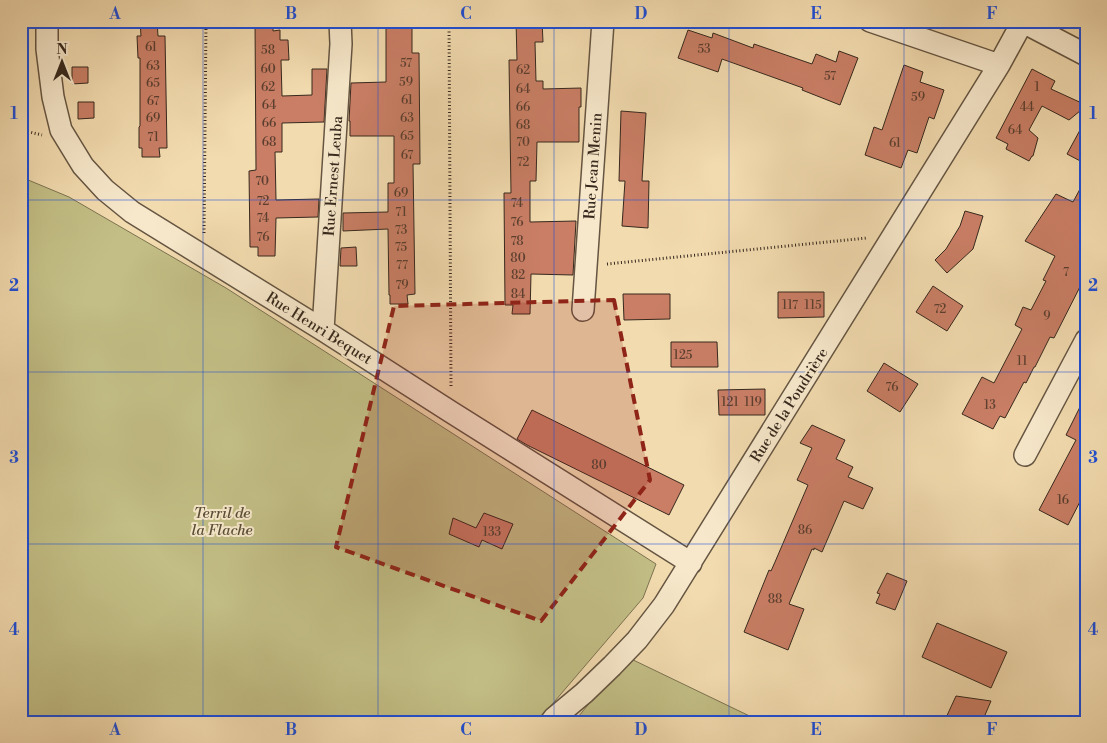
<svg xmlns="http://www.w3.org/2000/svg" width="1107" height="743" font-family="'Libre Bodoni',serif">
<rect width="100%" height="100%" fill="#f2dbaf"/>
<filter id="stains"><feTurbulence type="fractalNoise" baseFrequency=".004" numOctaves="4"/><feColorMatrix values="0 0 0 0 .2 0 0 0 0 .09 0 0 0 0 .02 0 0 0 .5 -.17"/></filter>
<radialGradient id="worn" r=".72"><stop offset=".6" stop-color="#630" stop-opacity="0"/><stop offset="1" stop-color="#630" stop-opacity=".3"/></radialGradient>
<path fill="#c2be85" stroke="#7c7351" d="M21 177 69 197 226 288 656 564 643 598 537 722H21Z
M627 657 762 722H574Z"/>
<path fill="#c97e65" stroke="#36281d" d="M140 21H157L158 36H165L167 148H159L160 157H142V148H139V127L140 126V58H138L137 36H141Z
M255 21H273V31L280 30V40H288L289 60H281L282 96 312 95V69H327L324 122 282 123V152H275L276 200 319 199 318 217 276 218 275 256H258V247H250L249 171 256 170Z
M386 21H412V53H419L420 164H413L415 294 407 295 408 304H390V295H389L388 229 343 231V213L388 212V183H394V136H350V121H349L351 83 386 82Z
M516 21H542L543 42H535L536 81H543V89L581 88V107H579V142H537L536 181H530V222L576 221 573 275 531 274 530 314H512L513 305H505L504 193H511L509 60H517Z
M688 30 712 38 713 33 753 48 754 44 812 64 816 54 836 62 839 51 858 58 840 105 802 90 803 88 722 59 718 72 678 58Z
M904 65 923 72 920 82 944 90 934 119 929 117 917 153 908 150 901 168 865 155 874 127 882 130Z
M72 67H88V83L72 84Z
M1032 69 1055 81 1051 89 1086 105V106L1069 120 1042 106 1029 130 1038 138 1033 156H1032L1029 161 1006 149 1008 144 996 138Z
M78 102H94V118L78 119Z
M621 111 646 113 642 181H649L648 228 622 226 625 181H619Z
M1086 119V164L1067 154Z
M1086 178V275L1054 338 1050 337 1035 367H1034L1026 383 1024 382 1005 418 1000 416 993 429 962 414 982 377 994 383 1022 329 1015 325 1023 307 1031 310 1046 281 1043 280 1055 256 1025 241 1056 194 1073 202Z
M965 211 983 216 973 249 947 273 935 260 946 249 960 226Z
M356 247 357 266H340L341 248Z
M933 286 963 306 947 331 916 312Z
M778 292H824V317L778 318Z
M623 294H670V319L624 320Z
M671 342H717L718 367H671Z
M884 363 918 384 900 412 867 391Z
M765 389V415H719L718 390Z
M1086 395V490L1068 525 1039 510 1076 440 1066 435Z
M532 410 684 485 669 515 527 445 517 439Z
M812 425 845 440 836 459 853 467 848 477 873 488 863 509 844 501 822 552 814 548V550L812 549 789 604 804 609 788 650 744 632 769 570 771 571 775 562 808 485 797 480 812 448 800 443Z
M484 513 513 524 502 549 482 540 479 547 449 534 453 518 476 528Z
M887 573 907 581 895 610 876 603 880 594 877 593Z
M937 623 1007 652 991 688 922 657Z
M956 696 991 701 982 722H944Z"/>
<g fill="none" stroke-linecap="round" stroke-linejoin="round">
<defs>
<path id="street" d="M47 21V49L53 97 61 130 83 166 105 190 132 212 323 330 451 412 691 563
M870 21 999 65
M1023 22 1086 55
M583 310 603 21
M323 330 341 44 340 21
M1025 455 1086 340
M551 722 554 718 584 693 612 666 637 640 664 605 999 65 1023 21"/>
</defs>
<use href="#street" stroke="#655542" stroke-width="24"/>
<path stroke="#36281d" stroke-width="3" stroke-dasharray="1 2.5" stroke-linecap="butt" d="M449 21 451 387
M21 130 42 135
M204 233 206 21
M607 264 867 238"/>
<use href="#street" stroke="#f7e8cb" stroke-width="21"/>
</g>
<path fill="#8f2418" fill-opacity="0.2" stroke="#8f2418" stroke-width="4" stroke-dasharray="10 6" stroke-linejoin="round" d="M614 300 650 480 541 621 336 547 394 306Z"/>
<path fill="none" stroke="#1d4ed8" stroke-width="1" stroke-opacity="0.55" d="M203 21V722M378 21V722M554 21V722M729 21V722M904 21V722M21 200H1086M21 372H1086M21 544H1086"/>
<g text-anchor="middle" stroke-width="4" stroke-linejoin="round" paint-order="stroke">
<g font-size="12" fill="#5b3e2f">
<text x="151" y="51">61</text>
<text x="704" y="53">53</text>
<text x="268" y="54">58</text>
<text x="406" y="67">57</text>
<text x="153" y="70">63</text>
<text x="268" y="73">60</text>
<text x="523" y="74">62</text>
<text x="830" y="80">57</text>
<text x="406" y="86">59</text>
<text x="153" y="87">65</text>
<text x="268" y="91">62</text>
<text x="1037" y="91">1</text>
<text x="523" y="93">64</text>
<text x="918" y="101">59</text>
<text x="407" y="104">61</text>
<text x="153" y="105">67</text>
<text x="269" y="109">64</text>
<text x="523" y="111">66</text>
<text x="1027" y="111">44</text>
<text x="153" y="122">69</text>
<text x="407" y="122">63</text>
<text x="269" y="127">66</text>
<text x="523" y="129">68</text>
<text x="1015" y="134">64</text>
<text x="407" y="140">65</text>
<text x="153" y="141">71</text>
<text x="269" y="146">68</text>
<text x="523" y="146">70</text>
<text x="895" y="147">61</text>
<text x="407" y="159">67</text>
<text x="523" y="166">72</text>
<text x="262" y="185">70</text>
<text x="401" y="197">69</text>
<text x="263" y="205">72</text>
<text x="517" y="207">74</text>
<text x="401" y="216">71</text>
<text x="263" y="222">74</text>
<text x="517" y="226">76</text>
<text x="401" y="234">73</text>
<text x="263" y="241">76</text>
<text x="517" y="245">78</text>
<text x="401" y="251">75</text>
<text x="518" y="262">80</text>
<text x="402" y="269">77</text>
<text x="1066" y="276">7</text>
<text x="518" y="279">82</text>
<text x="402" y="289">79</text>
<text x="518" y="298">84</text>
<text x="790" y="309">117</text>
<text x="813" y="309">115</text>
<text x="940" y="313">72</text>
<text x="1047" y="320">9</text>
<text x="683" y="359">125</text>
<text x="1022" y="365">11</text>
<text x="892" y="391">76</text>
<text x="730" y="406">121</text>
<text x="753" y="406">119</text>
<text x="990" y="409">13</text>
<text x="599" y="469">80</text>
<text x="1063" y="504">16</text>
<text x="805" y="534">86</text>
<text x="492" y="536">133</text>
<text x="775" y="603">88</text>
</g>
<g font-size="15" fill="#36281d" stroke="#f7e8cb">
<text transform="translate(593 166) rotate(-86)" y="5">Rue Jean Menin</text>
<text transform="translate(333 176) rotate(-86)" y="5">Rue Ernest Leuba</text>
<text transform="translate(319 328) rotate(32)" y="5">Rue Henri Bequet</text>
<text transform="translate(789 405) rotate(-58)" y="5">Rue de la Poudrière</text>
</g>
<g font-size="15" font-style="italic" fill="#594e37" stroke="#f7e8cb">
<text x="222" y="518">Terril de<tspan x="222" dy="17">la Flache</tspan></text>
</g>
</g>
<rect width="1107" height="743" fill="none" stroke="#f2dbaf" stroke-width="55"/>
<g transform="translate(62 62)" stroke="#f7e8cb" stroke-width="4" paint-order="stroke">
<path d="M0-4L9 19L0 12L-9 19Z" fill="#36281d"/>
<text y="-8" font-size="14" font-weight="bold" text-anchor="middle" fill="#36281d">N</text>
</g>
<rect x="28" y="28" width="1052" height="688" fill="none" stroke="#1d4ed8" stroke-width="2"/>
<g font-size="16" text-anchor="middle" font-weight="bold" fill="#1d4ed8">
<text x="115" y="19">A</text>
<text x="291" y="19">B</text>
<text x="466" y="19">C</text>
<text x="641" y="19">D</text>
<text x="816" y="19">E</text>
<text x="992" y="19">F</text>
<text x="14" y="119">1</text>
<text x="1093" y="119">1</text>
<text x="14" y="291">2</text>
<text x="1093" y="291">2</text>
<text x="14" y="463">3</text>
<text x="1093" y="463">3</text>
<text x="14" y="635">4</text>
<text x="1093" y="635">4</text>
<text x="115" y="735">A</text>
<text x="291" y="735">B</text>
<text x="466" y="735">C</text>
<text x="641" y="735">D</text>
<text x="816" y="735">E</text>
<text x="992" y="735">F</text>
</g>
<rect width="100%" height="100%" filter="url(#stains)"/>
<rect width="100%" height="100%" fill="url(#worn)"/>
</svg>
